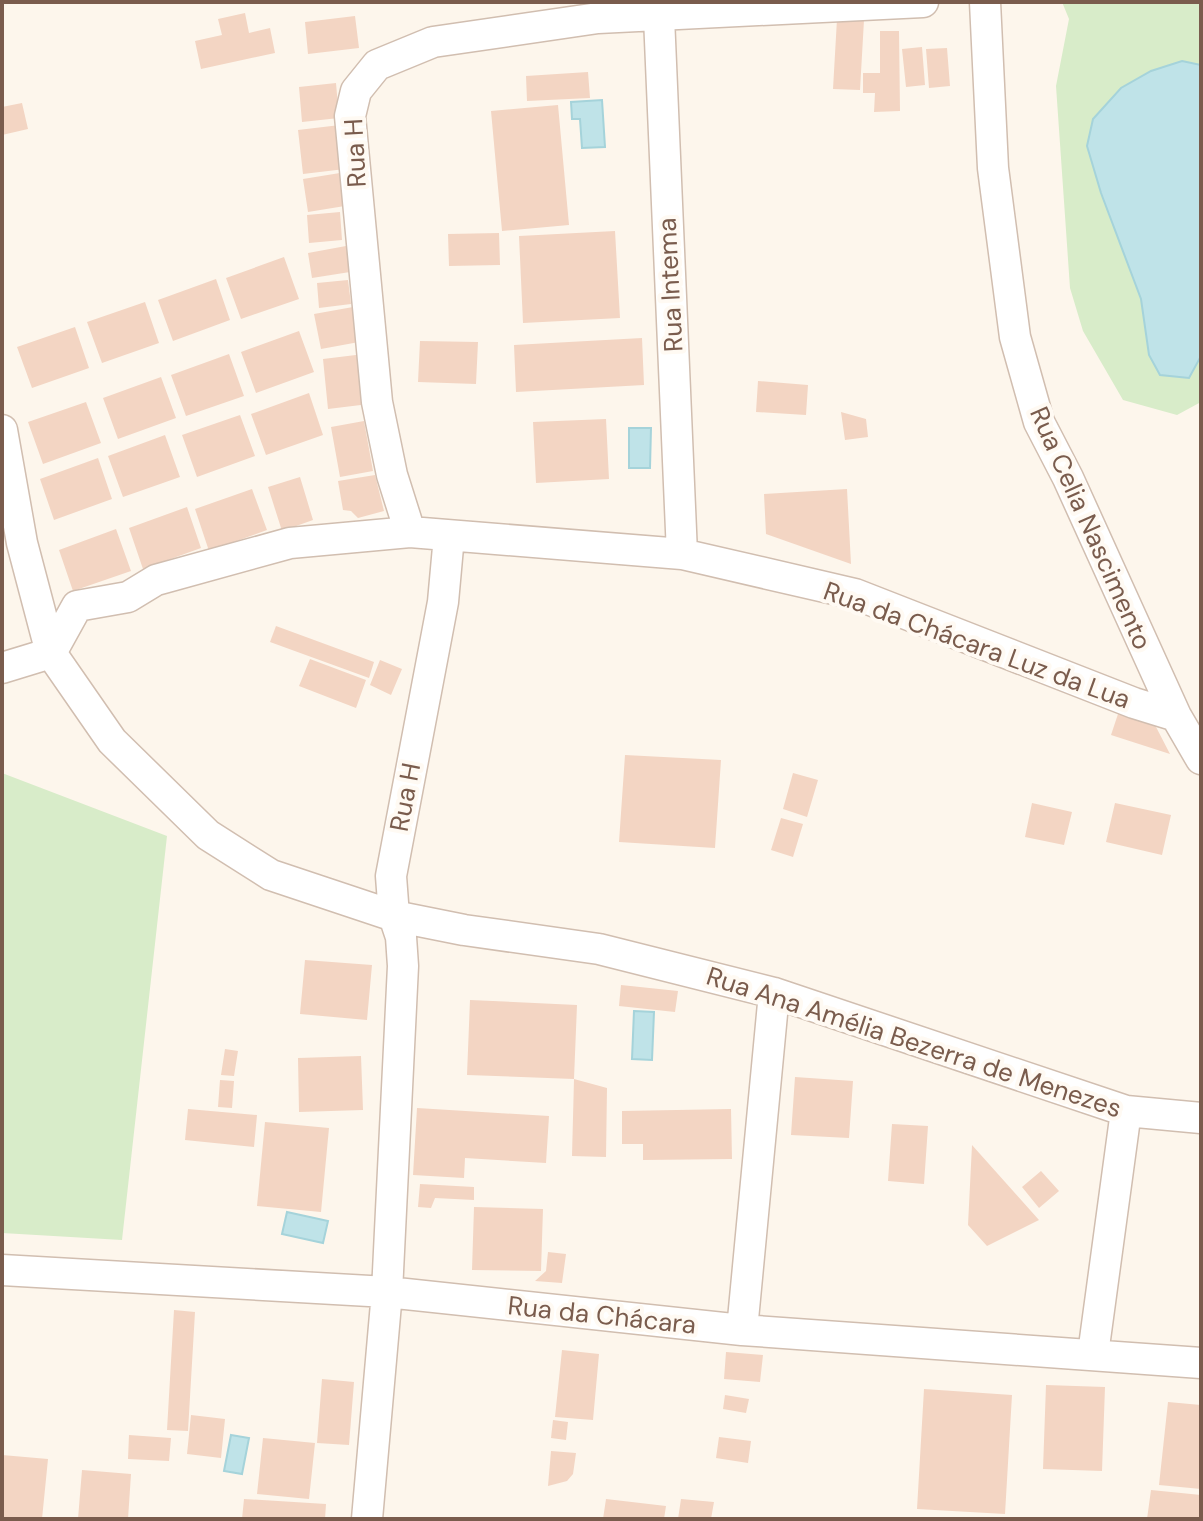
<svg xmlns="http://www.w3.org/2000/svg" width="1203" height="1521" font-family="'DM Sans',sans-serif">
<rect width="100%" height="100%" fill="#fdf6ec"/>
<path fill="#d8ecc9" d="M1062 2H1201V65L1182 61 1087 146 1101 193 1141 299 1149 355 1189 378 1201 356V402L1177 415 1123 400 1083 331 1070 288 1056 86 1069 19Z
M2 773 167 836 122 1240 2 1233Z"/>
<path fill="#bfe3e8" stroke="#a5d3da" stroke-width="2" d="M1182 61 1201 65V356L1189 378 1160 375 1149 355 1141 299 1101 193 1087 146 1093 119 1121 88 1151 71Z
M602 100 605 147 582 148 580 119H572L571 102Z
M629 428H651L650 468H629Z
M634 1011 654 1012 652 1060 632 1059Z
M287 1212 328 1221 323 1243 282 1234Z
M231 1435 249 1438 242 1474 224 1471Z"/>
<path fill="#f3d5c3" d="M245 13 249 33 270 28 275 53 201 69 195 41 222 35 218 19Z
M355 16 359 48 308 54 305 22Z
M837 19 864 20 860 90 833 89Z
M880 31H899L900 111 874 112 875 93H863V73H880Z
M922 47 925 85 906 87 902 49Z
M947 48 950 86 929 88 926 49Z
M588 72 590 98 527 101 526 76Z
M336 83 339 118 302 122 299 87Z
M22 103 28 129 2 135V107Z
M558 105 569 225 502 231 491 111Z
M340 125 345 169 303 174 298 130Z
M346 172 351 205 308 212 303 179Z
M340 212 342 240 309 243 307 215Z
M615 231 620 318 523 323 519 236Z
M499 233 500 265 449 266 448 234Z
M346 246 350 272 312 278 308 253Z
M284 257 299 299 241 319 226 278Z
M216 279 230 320 173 341 158 300Z
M348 280 351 304 319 308 317 283Z
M145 302 159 343 102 363 87 322Z
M353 307 359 342 321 349 314 314Z
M75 327 89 368 32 388 17 347Z
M299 331 314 372 256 393 241 352Z
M642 338 644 385 516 392 514 345Z
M420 341 478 342 476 384 418 382Z
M229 354 244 396 186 416 171 375Z
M364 354 369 404 328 409 323 359Z
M161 377 176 418 118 439 103 398Z
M758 381 808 385 806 415 756 412Z
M309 393 323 435 266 455 251 414Z
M86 402 101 443 43 464 28 422Z
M841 412 866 419 868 437 845 440Z
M240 415 255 456 197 477 182 435Z
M606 419 609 479 536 483 533 422Z
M364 421 373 471 340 477 331 427Z
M165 435 180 477 123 497 108 456Z
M98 458 112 499 54 520 40 479Z
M375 475 384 511 358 518 351 511 343 510 338 481Z
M300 477 313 520 282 531 268 487Z
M252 489 267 530 209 551 195 509Z
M847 489 851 564 766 534 764 494Z
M187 507 201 548 143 569 129 528Z
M116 529 131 571 73 591 59 550Z
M276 626 374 662 369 678 270 642Z
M310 659 366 680 356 708 299 686Z
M380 660 402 669 391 695 370 685Z
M1118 714 1155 725 1170 754 1111 735Z
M625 755 721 760 715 848 619 842Z
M793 773 818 780 807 817 783 809Z
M1032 803 1072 812 1064 845 1025 837Z
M1115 803 1171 815 1162 855 1106 842Z
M781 818 803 824 793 857 771 850Z
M305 960 372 965 367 1020 300 1014Z
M621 985 678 991 675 1012 619 1006Z
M470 1000 577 1005 574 1079 467 1075Z
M225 1049 238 1051 234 1076 221 1075Z
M361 1056 363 1110 299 1112 298 1058Z
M795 1077 853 1081 849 1138 791 1135Z
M574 1079 607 1088 606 1157 572 1156Z
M220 1080 234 1081 232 1108 218 1107Z
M417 1108 549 1116 546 1163 465 1158 464 1178 413 1175Z
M188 1109 257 1115 254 1147 185 1140Z
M731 1109 732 1159 643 1160V1144H622V1111Z
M265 1122 329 1128 321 1212 257 1206Z
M892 1124 928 1126 924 1184 888 1181Z
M972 1145 1039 1220 987 1246 968 1225Z
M1041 1171 1059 1191 1039 1208 1022 1187Z
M420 1184 474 1187V1200L435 1198 431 1208 418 1207Z
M474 1207 543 1209 541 1271 472 1270Z
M548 1252 566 1254 562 1283 535 1281 546 1271Z
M174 1310 195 1312 188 1431 167 1430Z
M562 1350 599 1354 593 1420 555 1417Z
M726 1352 763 1355 760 1382 724 1379Z
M322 1379 354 1382 349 1445 317 1443Z
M1046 1385 1105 1387 1102 1471 1043 1469Z
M924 1389 1012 1395 1005 1514 917 1509Z
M725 1395 749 1399 746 1413 723 1409Z
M1168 1402 1201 1405V1489L1159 1485Z
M191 1415 225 1419 221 1458 187 1454Z
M553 1420 568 1422 566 1440 551 1438Z
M129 1435 171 1438 169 1461 128 1459Z
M719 1437 751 1441 748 1463 716 1458Z
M263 1438 315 1443 309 1499 257 1494Z
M551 1451 576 1453 573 1474 567 1481 548 1486Z
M2 1455 48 1459 42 1519H2Z
M82 1470 131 1474 128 1519H78Z
M1151 1490 1201 1495 1200 1519H1147Z
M244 1499 326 1504 325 1519H242Z
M606 1499 666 1506 664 1519H603Z
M681 1499 714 1502 711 1519H678Z"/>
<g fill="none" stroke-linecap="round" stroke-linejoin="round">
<defs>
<path id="minor" d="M985 2 993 168 1015 337 1039 422 1068 478 1176 716
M659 17 682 554
M2 430 22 543 51 653 112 741 208 835 271 875 394 916 464 930 599 949 774 993 1126 1111 1201 1118
M410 532 392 475 377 402 350 116 356 91 377 65 433 42 598 18 923 2
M51 653 77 606 128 597 156 580 290 543 410 532 682 554 855 594 1134 703 1176 716 1201 759
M2 668 51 653
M2 1270 387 1292 742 1330 1201 1363
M742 1330 774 993
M1093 1354 1126 1111
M367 1519 387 1292 403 966 401 937 394 916 391 876 443 602 449 536"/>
</defs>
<use href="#minor" stroke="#d1beb0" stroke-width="33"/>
<use href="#minor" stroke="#fff" stroke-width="30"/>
</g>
<g text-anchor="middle" stroke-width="8" stroke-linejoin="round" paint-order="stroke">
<g font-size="26" fill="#7a5c4d" stroke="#fffaf3">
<text transform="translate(355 153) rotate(-93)" y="9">Rua H</text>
<text transform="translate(670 285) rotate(-93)" y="9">Rua Intema</text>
<text transform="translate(1091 528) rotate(66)" y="9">Rua Celia Nascimento</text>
<text transform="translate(977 645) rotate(20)" y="9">Rua da Chácara Luz da Lua</text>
<text transform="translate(405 797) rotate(-79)" y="9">Rua H</text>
<text transform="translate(914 1042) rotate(18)" y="9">Rua Ana Amélia Bezerra de Menezes</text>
<text transform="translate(602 1315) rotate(6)" y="9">Rua da Chácara</text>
</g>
</g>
<rect width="1203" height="1521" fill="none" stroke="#7a5c4d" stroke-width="8"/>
</svg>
